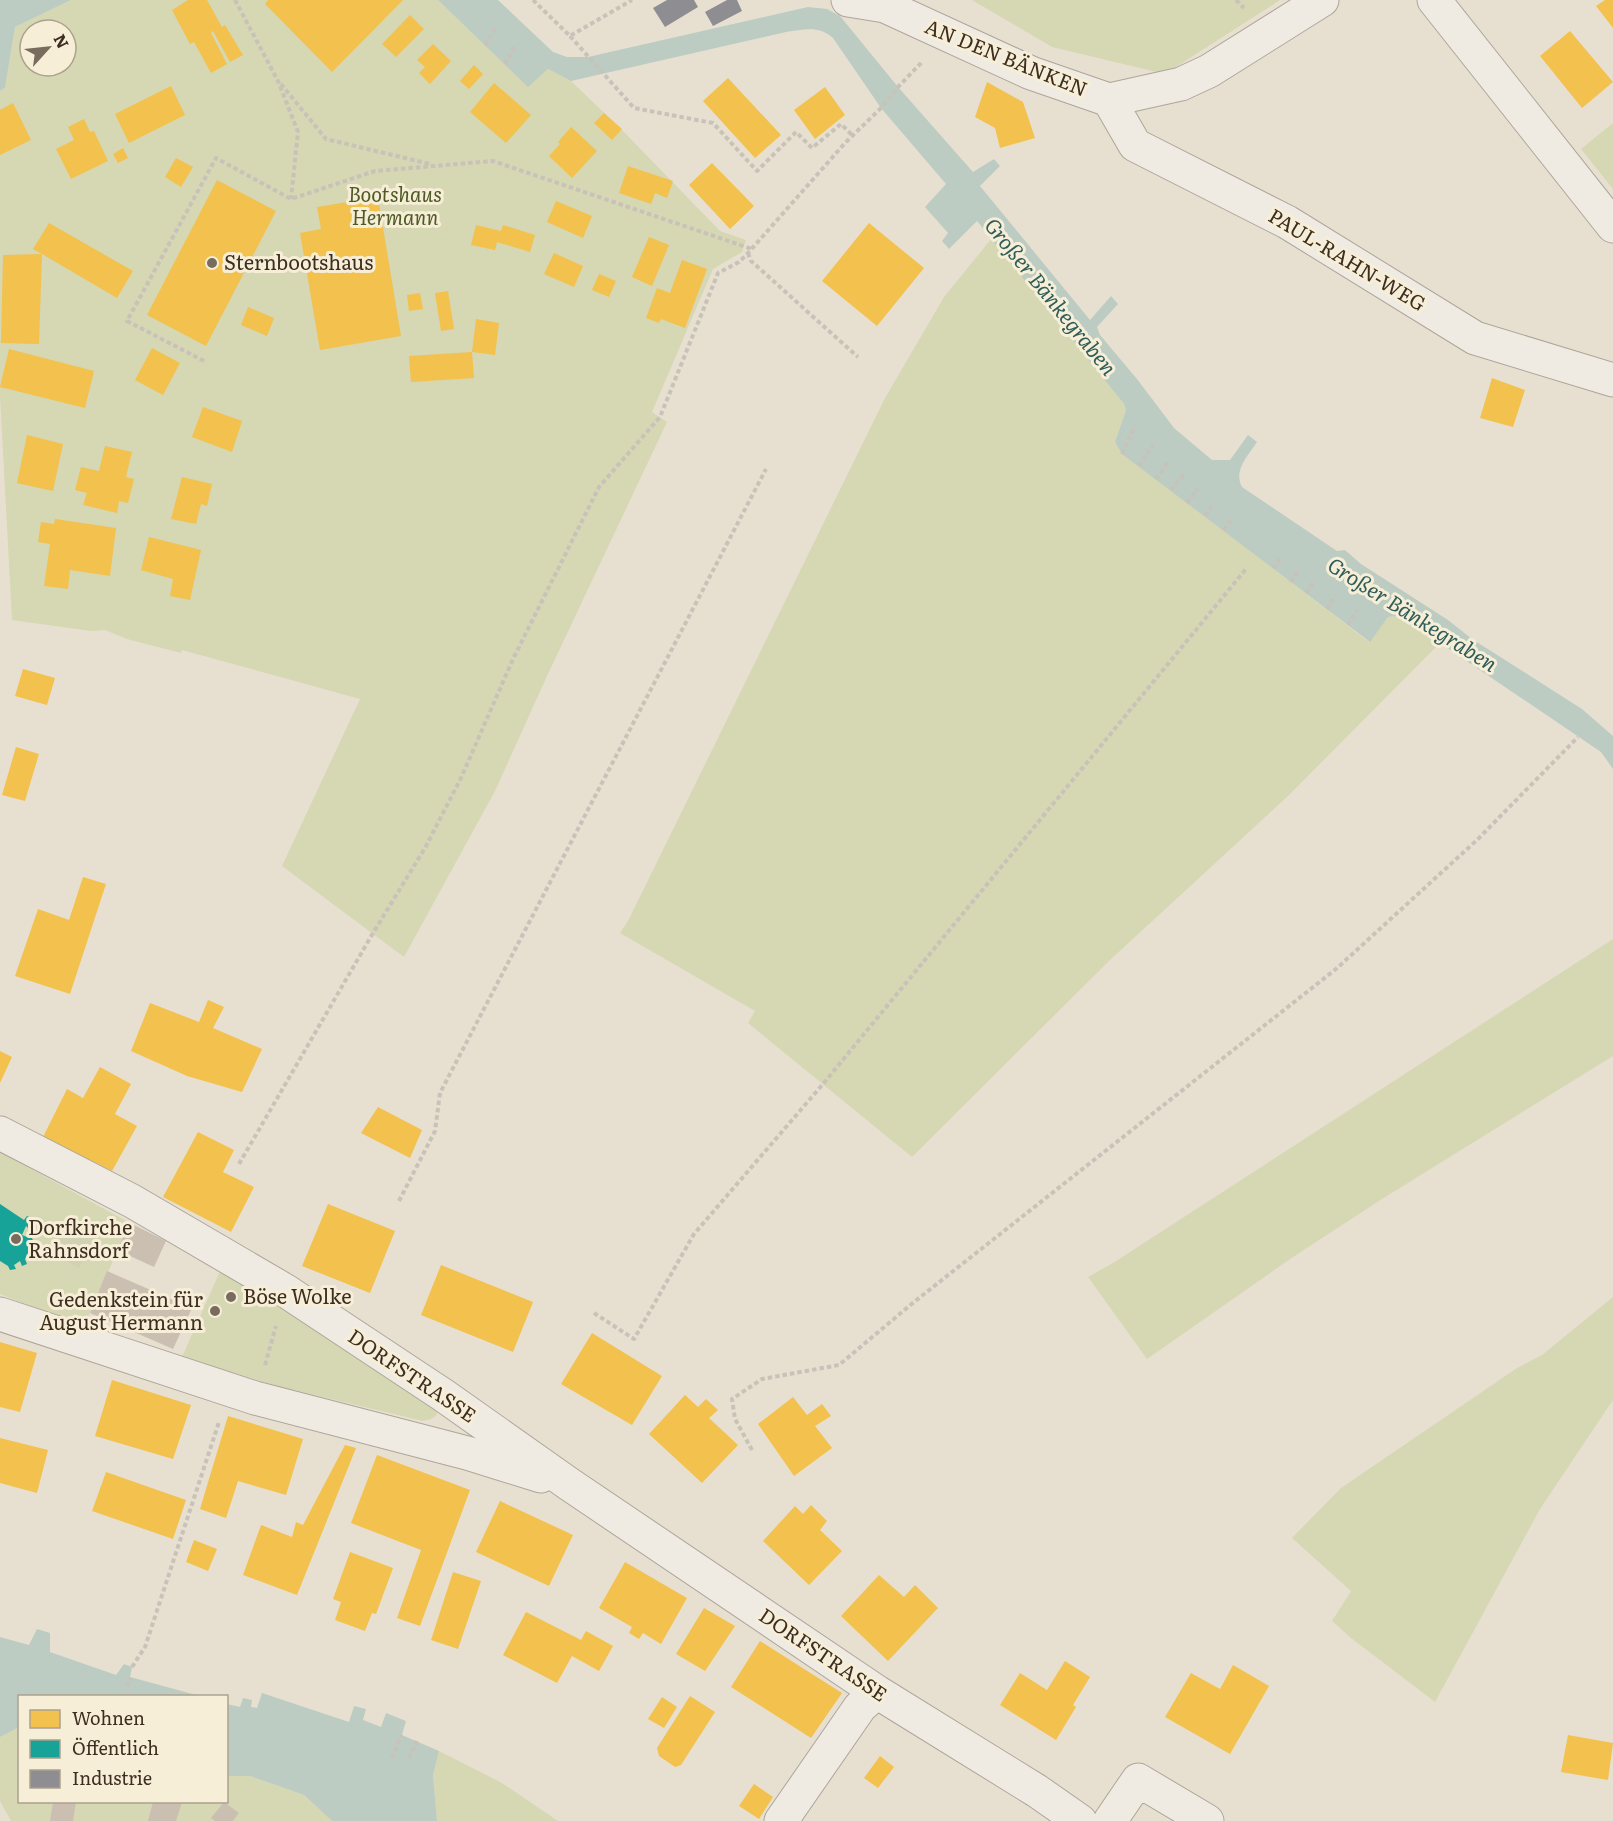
<svg xmlns="http://www.w3.org/2000/svg" width="1613" height="1821" font-family="Literata,serif">
<rect width="100%" height="100%" fill="#e7e0d1"/>
<path fill="#d6d7b3" fill-rule="evenodd" d="M71 0H438L528 86 548 69 571 81 623 131 720 231 746 240 742 252 713 269 652 412 667 422 547 676 495 791 404 957 282 866 360 699 182 650 181 653 127 639 105 630 91 631 12 620 0 396V91L5 88 15 27ZM30 30H66V66H30Z
M972 0H1280L1165 74 1052 47Z
M1613 123V189L1581 149Z
M992 238 1124 404 1126 410 1115 442 1123 454 1369 642 1388 617 1396 616 1440 643 1288 796 1110 960 912 1157 748 1023 755 1011 620 933 629 919 885 398 944 297Z
M1613 939V1056L1382 1199 1293 1257 1147 1359 1088 1277 1113 1263Z
M0 1152 130 1223 83 1328 0 1294Z
M221 1269 431 1400 436 1407 437 1415 431 1419 423 1421 277 1386 182 1357Z
M1613 1297V1400L1540 1509 1435 1702 1351 1638 1332 1621 1351 1591 1292 1538 1341 1488 1517 1368 1542 1355Z
M18 1727H19L20 1802H226L227 1776H250L304 1795 332 1821H11L0 1801V1737Z
M439 1751 502 1783 558 1821H437L433 1775Z"/>
<path fill="#d1d1b3" d="M71 1221 97 1235 79 1268 53 1253Z"/>
<path fill="#bcccc2" d="M0 0H71L15 27 5 88 0 91Z
M438 0H498L553 52 567 57H588L808 7 827 9 840 16 898 87 973 172 994 159 1000 166 980 186 1090 320 1111 296 1118 304 1097 327 1100 335 1137 379 1174 428 1212 460H1230L1248 435 1257 442C1248 456 1233 470 1242 487L1337 551 1345 550 1361 564 1448 620 1472 639 1582 709 1613 736V769L1601 752 1440 643 1396 616 1388 617 1370 642 1122 454 1115 442 1126 410 1124 404 977 221 949 249 942 241 948 233 925 207 946 184 881 108 833 38C818 25 804 30 786 32L571 81 548 69 528 87Z
M37 1629 50 1633V1652L116 1675 124 1664 132 1667 130 1677 200 1696H20L19 1727 0 1737V1637L29 1645Z
M262 1693 349 1722 354 1706 366 1709 363 1720 381 1727 386 1713 406 1721 402 1735 439 1751 433 1775 437 1821H332L304 1795 250 1776H227V1704L240 1707 243 1698 252 1700 251 1707 257 1708Z"/>
<path fill="#f2c14e" d="M188 0H207L222 27 225 25 243 55 230 62 213 31 211 33 227 64 211 73 194 42 190 44 172 10Z
M268 0H403L332 72 265 4Z
M1605 0H1613V28L1596 6Z
M410 15 424 29 396 57 382 44Z
M1570 31 1613 82 1582 108 1540 56Z
M433 44 451 61 430 84 419 73 425 67 417 60Z
M474 65 483 74 469 89 460 81Z
M728 78 781 135 755 158 703 101Z
M987 82 1023 102 1035 138 1000 148 995 128 975 117Z
M494 83 531 115 506 143 470 112Z
M171 86 185 115 129 143 115 114Z
M825 87 845 115 815 139 794 110Z
M13 103 31 140 0 155V110Z
M604 113 622 129 612 140 594 123Z
M84 119 90 132 94 131 108 161 71 179 56 149 74 140 68 127Z
M571 127 597 151 572 178 549 156 560 144 558 142Z
M123 148 128 158 118 163 113 154Z
M176 158 193 167 181 187 165 177Z
M712 163 754 206 730 229 689 185Z
M628 166 673 181 667 198 655 193 651 204 619 193Z
M217 180 276 211 206 346 147 315Z
M378 197 401 336 320 350 300 233 321 229 317 207Z
M556 201 592 216 583 238 547 222Z
M49 223 133 271 117 298 42 254 39 344 1 343 3 255 42 254 33 249Z
M869 223 924 268 877 326 822 281Z
M476 225 501 231 503 225 535 235 530 252 497 242 495 250 471 245Z
M649 237 669 245 652 286 632 277Z
M554 253 583 266 574 287 544 274Z
M682 260 707 269 685 328 661 319 659 323 646 318 657 288 670 293Z
M599 274 616 281 609 297 592 290Z
M448 291 454 329 441 331 435 293Z
M420 293 423 309 409 311 407 295Z
M248 307 274 318 267 336 241 325Z
M476 319 499 323 495 355 472 352 474 378 411 382 409 356 472 352Z
M152 348 180 363 163 395 135 380Z
M9 349 94 371 85 408 0 387Z
M1492 378 1525 390 1513 427 1480 418Z
M203 407 242 421 232 452 192 437Z
M27 435 63 444 53 491 17 483Z
M105 446 132 452 126 477 134 479 128 503 119 501 117 513 83 505 87 493 75 490 81 467 99 471Z
M182 477 212 484 207 506 201 504 196 524 171 519Z
M55 519 116 528 110 576 70 570 68 589 44 586 50 544 38 542 41 522 54 524Z
M149 537 201 550 190 600 170 596 173 579 141 570Z
M23 669 55 678 47 705 15 696Z
M16 747 39 754 25 801 2 795Z
M83 877 106 884 70 994 15 976 38 909 69 920Z
M208 1000 224 1007 213 1028 262 1049 242 1092 187 1076 131 1051 150 1003 199 1022Z
M0 1051 12 1057 0 1083Z
M100 1067 131 1084 115 1114 137 1126 112 1171 43 1137 67 1089 83 1098Z
M378 1107 422 1130 410 1158 361 1133Z
M198 1132 234 1150 223 1172 254 1187 231 1232 163 1197Z
M328 1204 395 1231 370 1293 302 1266Z
M441 1265 533 1302 513 1352 421 1315Z
M592 1333 662 1376 632 1425 561 1384Z
M0 1342 37 1353 20 1412 0 1407Z
M112 1380 191 1405 173 1459 95 1436Z
M685 1395 698 1407 706 1399 718 1410 709 1418 738 1445 702 1483 649 1434Z
M793 1397 807 1415 822 1404 831 1416 815 1426 832 1448 794 1476 758 1424Z
M228 1416 303 1439 286 1495 238 1481 226 1518 200 1509Z
M0 1438 48 1450 37 1493 0 1483Z
M345 1445 356 1448 297 1595 243 1575 261 1525 292 1537 296 1522 303 1525Z
M377 1455 470 1490 420 1626 397 1618 421 1550 351 1523Z
M106 1472 186 1500 173 1539 92 1511Z
M500 1501 573 1535 549 1586 476 1552Z
M811 1505 827 1521 820 1530 842 1551 809 1585 763 1541 795 1506 803 1514Z
M194 1540 217 1549 208 1571 186 1562Z
M350 1552 393 1568 376 1614 372 1613 365 1631 335 1620 341 1602 333 1599Z
M625 1562 687 1598 661 1644 643 1633 639 1639 629 1633 632 1627 599 1608Z
M453 1572 481 1581 458 1649 431 1640Z
M879 1575 904 1597 915 1585 938 1608 888 1661 841 1616Z
M704 1608 735 1626 705 1671 676 1654Z
M526 1612 581 1640 586 1631 613 1646 599 1671 572 1656 557 1683 503 1655Z
M760 1641 842 1693 811 1738 731 1687Z
M1065 1661 1090 1677 1073 1705 1076 1707 1056 1740 1000 1705 1020 1673 1047 1690Z
M1233 1665 1269 1686 1230 1754 1165 1717 1191 1673 1220 1689Z
M690 1696 715 1712 681 1765 675 1767 659 1756 657 1748Z
M662 1697 677 1707 664 1728 648 1719Z
M1568 1735 1613 1743 1608 1780 1561 1772Z
M880 1756 894 1767 878 1788 864 1778Z
M754 1784 773 1797 759 1819 739 1806Z"/>
<path fill="#17a398" d="M0 1204 24 1220 27 1216 31 1218 28 1222 32 1225 29 1229 26 1226 22 1235 27 1237 30 1235 33 1240 28 1242V1248H33V1253H28L25 1259 27 1264 22 1266 20 1261 14 1265 16 1269 10 1270 8 1266 0 1261Z"/>
<path fill="#8d8d92" d="M667 0H694L698 7 665 27 653 8Z
M727 0H737L742 11 713 26 705 12Z"/>
<path fill="#cbbfb2" d="M130 1223 166 1241 154 1267 117 1250Z
M107 1271 192 1308 173 1349 90 1313Z
M53 1802H76L73 1821H50Z
M153 1802H182L176 1821H148Z
M224 1802 239 1813 233 1821H215L211 1818Z"/>
<g fill="none" stroke-linecap="round" stroke-linejoin="round">
<defs>
<path id="minor" d="M848 0 885 6 1031 73 1109 100 1181 84 1209 71 1322 0
M1434 0 1613 226
M1109 100 1135 145 1287 222 1475 338 1613 380
M0 1133 132 1201 286 1291 443 1395 569 1484 877 1692 1037 1791 1080 1821
M0 1314 255 1398 467 1453 541 1476
M781 1821 860 1707 877 1692
M1110 1821 1138 1780 1207 1821"/>
</defs>
<use href="#minor" stroke="#ada599" stroke-width="35"/>
<path stroke="#c8c2b9" stroke-width="4" stroke-dasharray="4.5 3" stroke-linecap="butt" d="M235 0 278 81 298 132 291 199
M533 0 570 36 632 0
M1236 0 1244 8
M570 36 634 108 713 123 757 171 796 132 812 148 841 124 852 135
M485 45 495 28
M505 64 514 47
M281 84 326 139 430 164
M748 253 751 261 858 357
M204 361 127 321 216 158 291 199 375 171 493 161 752 249
M1122 454 1135 426
M1139 466 1153 445
M1156 479 1169 461
M1171 490 1184 474
M1187 503 1198 489
M1205 516 1212 505
M1224 530 1233 517
M1273 568 1282 556
M1291 582 1299 569
M1306 593 1315 580
M1327 609 1336 596
M1348 625 1357 610
M239 1164 373 933 425 848 461 778 513 659 599 487 660 417 718 273 739 262 748 253 845 143 881 108 898 87 922 62
M399 1201 435 1131 440 1093 766 469
M594 1313 634 1339 694 1234 823 1084 1246 569
M265 1365 276 1326
M752 1450 735 1419 732 1399 762 1379 839 1365 914 1302 1336 969 1477 840 1578 737
M132 1667 145 1647 219 1422
M127 1687 131 1678
M392 1758 401 1735
M409 1758 417 1741"/>
<use href="#minor" stroke="#efebe3" stroke-width="33"/>
</g>
<g fill="#786c5e" stroke="#f7eed8" stroke-width="2">
<circle cx="212" cy="263" r="6"/>
<circle cx="16" cy="1239" r="6"/>
<circle cx="231" cy="1297" r="6"/>
<circle cx="215" cy="1311" r="6"/>
</g>
<g text-anchor="middle" stroke-width="6" stroke-linejoin="round" paint-order="stroke">
<g font-size="20" fill="#3d2e20" stroke="#f7eed8">
<text transform="translate(1006 58) rotate(22)" y="7">AN DEN BÄNKEN</text>
<text transform="translate(1347 260) rotate(31)" y="7">PAUL-RAHN-WEG</text>
<text transform="translate(412 1376) rotate(34)" y="7">DORFSTRASSE</text>
<text transform="translate(823 1655) rotate(34)" y="7">DORFSTRASSE</text>
</g>
<g font-size="20" font-style="italic" fill="#4d5a26" stroke="#f7eed8">
<text x="395" y="202">Bootshaus<tspan x="395" dy="23">Hermann</tspan></text>
</g>
<g font-size="20" fill="#3d2e20" stroke="#f7eed8" text-anchor="start">
<text x="224" y="270">Sternbootshaus</text>
<text x="28" y="1235">Dorfkirche<tspan x="28" dy="23">Rahnsdorf</tspan></text>
<text x="243" y="1304">Böse Wolke</text>
<text x="203" y="1307" text-anchor="end">Gedenkstein für<tspan x="203" dy="23">August Hermann</tspan></text>
</g>
<g font-size="21" font-style="italic" fill="#2f5d5a" stroke="#f7eed8">
<text transform="translate(1050 297) rotate(51)" y="7">Großer Bänkegraben</text>
<text transform="translate(1412 615) rotate(32)" y="7">Großer Bänkegraben</text>
</g>
</g>
<rect x="18" y="1695" width="210" height="108" fill="#f7eed8" stroke="#ada18e" stroke-width="1.5"/>
<rect x="30" y="1710" width="30" height="18" fill="#f2c14e" stroke="#ada18e" stroke-width="1.5"/>
<text x="72" y="1725" font-size="18" fill="#3d2e20">Wohnen</text>
<rect x="30" y="1740" width="30" height="18" fill="#17a398" stroke="#ada18e" stroke-width="1.5"/>
<text x="72" y="1755" font-size="18" fill="#3d2e20">Öffentlich</text>
<rect x="30" y="1770" width="30" height="18" fill="#8d8d92" stroke="#ada18e" stroke-width="1.5"/>
<text x="72" y="1785" font-size="18" fill="#3d2e20">Industrie</text>
<g transform="translate(48 48) rotate(63)"><circle r="28" fill="#f7eed8" stroke="#ada18e" stroke-width="1.5"/>
<path d="M0-4.5L10 22L0 15L-10 22Z" fill="#786c5e"/>
<text y="-9" font-size="16" font-weight="bold" text-anchor="middle" fill="#3d2e20">N</text>
</g>
</svg>
